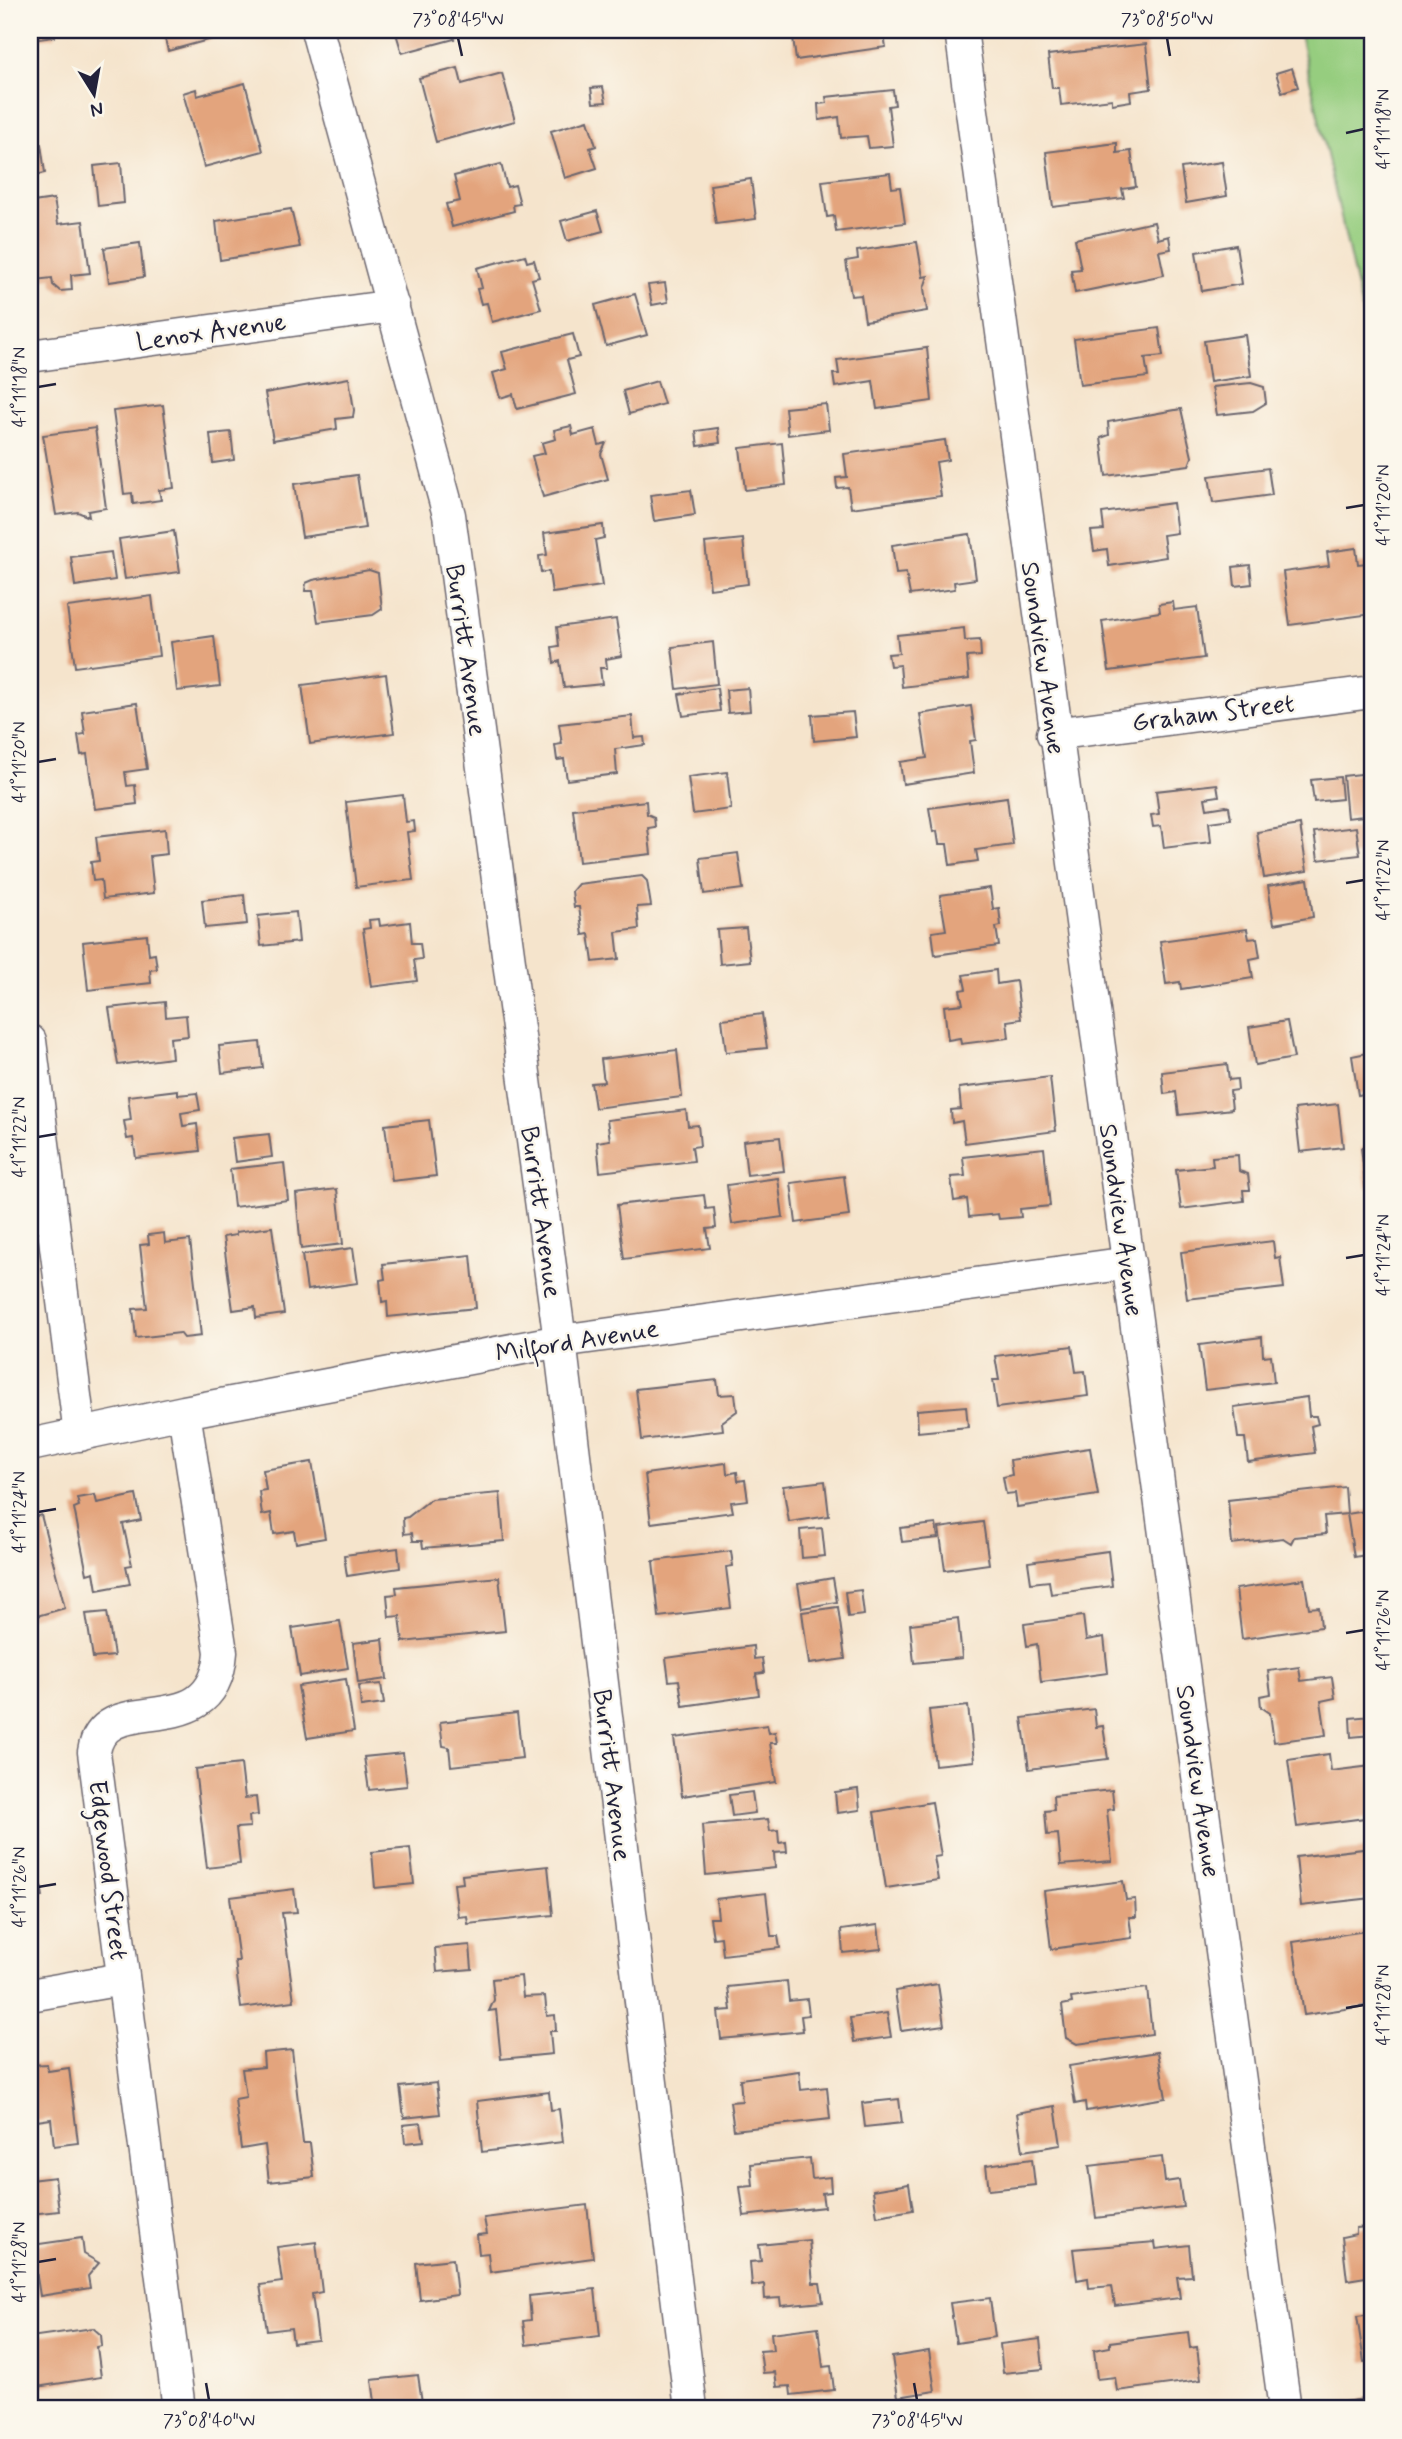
<svg xmlns="http://www.w3.org/2000/svg" width="1402" height="2439" font-family="Mynerve,sans-serif">
<rect width="100%" height="100%" fill="#fbf7ec"/>
<filter id="ink" filterUnits="userSpaceOnUse"><feTurbulence type="fractalNoise" baseFrequency=".0143" numOctaves="2"/><feDisplacementMap in="SourceGraphic" scale="14" xChannelSelector="R" yChannelSelector="G"/><feConvolveMatrix kernelMatrix="1 2 1 2 8 2 1 2 1" color-interpolation-filters="sRGB"/></filter>
<filter id="wash" filterUnits="userSpaceOnUse"><feTurbulence type="fractalNoise" baseFrequency=".00686" numOctaves="4" result="noise"/><feDisplacementMap in="SourceGraphic" scale="28" xChannelSelector="R" yChannelSelector="G"/><feGaussianBlur stdDeviation="1.57" result="paint"/><feColorMatrix in="noise" values="0 0 0 0 0 0 0 0 0 0 0 0 0 0 0 0 0 1.4 0 .05"/><feComposite in="paint" operator="in"/></filter>
<g filter="url(#wash)">
<rect width="100%" height="100%" fill="#f5e4cc"/>
<path fill="#96cd7f" stroke="#5c785d" stroke-width="2" d="M1299 30H1372V355Z"/>
<g id="blocks">
<path fill="#e3a47d" d="M30 30H54L55 37 30 40Z
M174 30H229L230 34 168 51 164 35Z
M395 30H451L454 39 402 53Z
M792 30H883L886 47 796 60Z
M1146 44 1151 89 1130 92 1131 101 1112 104V99L1061 105 1059 88H1052L1048 55Z
M458 68 462 84 502 73 515 121 436 142 419 78Z
M1292 68 1298 87 1282 92 1276 73Z
M245 83 263 151 204 167 183 93 196 89 197 96Z
M603 87 606 102 593 103 591 88Z
M893 90 895 105 888 106 893 146 869 148 867 136 841 138 839 117 819 120 818 104 827 103 826 97Z
M588 120 596 146 590 148 597 168 565 178 551 131Z
M1117 143V153L1131 151 1136 187 1122 189 1124 198 1053 207 1046 152Z
M41 144 45 173 30 176V145Z
M1222 162 1227 196 1186 203 1181 168Z
M121 163 124 203 98 206 94 166Z
M501 164 507 187 515 185 520 204 513 205 514 211 452 227 446 204 460 201 454 176Z
M890 173 892 188 900 187 905 223 836 232 834 216 827 217 822 181Z
M751 179 756 219 716 224 710 185Z
M30 196H32L33 202 54 199 58 224 83 221 90 273 71 275 72 290 60 291 53 285 52 278 35 280 30 240Z
M291 209 300 247 220 260 216 221Z
M597 211 603 231 567 241 561 221Z
M1154 222 1158 239 1169 236 1171 249 1159 251 1164 275 1075 293 1071 270 1081 269 1075 239Z
M917 242 923 277 928 276 924 288 927 311 865 321 861 295 851 296 846 261 858 259 857 251Z
M140 243 144 277 109 282 104 248Z
M1236 245 1242 284 1202 291 1196 252Z
M525 255 527 262 534 260 539 277 532 279 541 309 492 322 487 303 481 304 477 289 482 288 477 268Z
M665 283 668 302 652 305 648 285Z
M635 294 647 335 606 346 595 305Z
M1159 328 1163 356 1145 358 1148 377 1080 385 1074 339Z
M573 334 579 357 567 360 576 394 517 409 513 394 500 398 493 373 507 369 502 352Z
M1245 335 1251 376 1210 382 1204 341Z
M927 348 932 401 877 409 873 381 835 387 833 374H839L837 360Z
M349 378 354 410 353 417 336 419 337 429 273 440 265 393Z
M657 381 664 404 629 414 623 391Z
M1251 383 1264 387 1266 403 1253 411 1217 415 1212 387Z
M826 404 829 430 788 435 785 408Z
M163 405 174 488 159 490 161 500 133 504 132 493 124 494 113 411Z
M1181 409 1192 457 1189 465 1106 476 1101 438 1109 435 1108 422Z
M571 426 573 435 595 429 599 445 606 443 601 454 608 479 543 497 532 456 545 453 542 443 556 439 554 430Z
M95 428 106 508 88 511 89 517 78 512 56 515 43 435Z
M718 428 720 443 698 446 696 431Z
M231 432 234 460 213 463 210 434Z
M945 440 948 460 936 462 941 496 851 508 848 487 837 488 836 478 847 477 844 454Z
M782 443 786 485 745 490 740 448Z
M1268 468 1272 495 1213 503 1209 476Z
M357 475 365 528 302 537 294 484Z
M691 490 695 515 654 521 650 495Z
M1173 503 1177 533 1163 535 1166 557 1109 566 1107 549 1094 551 1091 531 1104 530 1102 513Z
M603 525 604 538 595 540 602 586 552 593 549 571 541 573 539 556 547 555 544 533Z
M174 531 180 572 125 579 119 539Z
M970 534 976 579 954 582 955 589 910 595 906 573 896 574 892 545Z
M743 539 748 584 710 589 705 543Z
M1356 548 1358 564 1367 563 1372 614 1290 625 1283 572 1329 566 1327 552Z
M111 552 115 580 75 586 71 557Z
M1250 565 1252 584 1235 586 1233 567Z
M369 570 378 573 382 609 373 615 318 622 313 591H305L306 583 313 580Z
M152 596 159 656 75 667 67 607Z
M1173 602 1174 610 1197 607 1204 658 1109 671 1102 621 1160 612 1159 604Z
M616 619 622 656 606 659 607 668H600L602 684 564 688 560 661 554 663 552 647 559 646 557 627Z
M964 628 965 641 980 640 981 656 967 657 969 679 902 687 900 665 890 666 888 654 899 653 897 635Z
M214 636 220 686 177 691 171 642Z
M713 642 717 684 677 689 672 647Z
M386 674 394 733 310 744 302 685Z
M717 688 720 711 683 716 679 694Z
M748 688 750 711 728 713 726 690Z
M137 703 147 769 125 772 127 786 135 785 137 804 95 809 87 754 81 755 78 735 85 734 82 711Z
M971 706 976 740 970 741 974 773 903 784 900 762 927 758 920 714Z
M853 712 856 737 814 741 812 715Z
M632 716 634 738 644 737 645 745 615 749 617 774 567 780 564 759 557 760 555 745 562 744 559 724Z
M727 772 731 809 693 814 688 777Z
M1370 773 1372 815 1347 818 1343 776Z
M1340 777 1342 799 1314 802 1311 780Z
M1217 784 1219 796 1205 798 1207 809 1226 806 1229 807 1231 819 1209 822 1211 842 1164 848 1161 826 1153 827 1151 815 1159 814 1156 791Z
M403 795 406 822 414 821 415 831 407 832 413 880 356 887 346 802Z
M1007 797 1013 845 976 850 978 861 950 865 947 844H939L937 831 933 832 929 808Z
M646 801 647 814 654 817 655 827 648 828 651 854 579 862 573 809Z
M1300 825 1307 871 1264 878 1257 832Z
M1356 827 1360 855 1318 860 1314 832Z
M165 829 167 854 150 856 154 893 103 899 101 880 93 881 91 862 99 861 96 837Z
M738 853 743 889 704 894 700 858Z
M642 876 647 881 651 906 637 907 639 929 616 932 619 959 593 962 589 934 583 935 579 907H574L572 891 578 884Z
M1308 879 1313 917 1274 924 1268 886Z
M990 888 993 909 999 908 1001 926 996 927 999 946 935 955 932 932 946 930 940 895Z
M244 895 247 924 205 928 202 900Z
M296 912 299 942 261 946 258 916Z
M379 919 380 926 410 922 412 943H420L422 959 414 960 417 981 371 987 363 929 370 928 369 920Z
M746 928 750 961 720 964 717 930Z
M1247 929 1249 939 1257 938 1260 957 1250 959 1253 978 1181 989 1180 982 1166 984 1160 941Z
M147 935 149 955 155 954 157 969 150 970 151 983 88 990 83 942Z
M996 970 997 984 1016 981 1021 1019 1007 1021 1009 1038 961 1044 960 1038 948 1040 944 1006 963 1004 960 990 966 989 963 975Z
M165 1002 166 1017 186 1015 188 1036 170 1038 172 1058 118 1065 109 1008Z
M762 1014 767 1048 726 1052 722 1019Z
M1287 1021 1294 1058 1255 1065 1249 1027Z
M260 1042 263 1068 222 1073 219 1046Z
M677 1050 682 1097 595 1108 591 1083 604 1082 601 1059Z
M1372 1052V1093L1358 1095 1352 1056Z
M1227 1064 1229 1080 1237 1079 1238 1090 1230 1091 1232 1109 1179 1115 1176 1092 1164 1094 1162 1072Z
M1050 1077 1056 1131 965 1143 962 1121 952 1123 951 1110 961 1109 959 1088Z
M178 1090V1095L197 1093 200 1110 181 1113 183 1126 197 1124 200 1151 136 1158 133 1138 127 1139 124 1121 131 1120 128 1096Z
M1338 1104 1343 1147 1300 1152 1295 1109Z
M686 1110 688 1126 698 1125 700 1146 692 1147 694 1161 600 1172 597 1142 610 1140 607 1120Z
M429 1120 436 1176 392 1181 385 1125Z
M269 1134 272 1157 235 1162 232 1138Z
M780 1137 784 1171 747 1175 743 1141Z
M1372 1147V1187L1366 1188 1361 1148Z
M1044 1148 1050 1206 1020 1209 1021 1217 999 1219 998 1214 969 1217 967 1199 954 1201 951 1177 965 1176 963 1157Z
M1238 1155 1239 1171 1248 1174 1250 1190H1243L1244 1201 1181 1209 1176 1170 1213 1166 1212 1157Z
M284 1163 288 1200 234 1207 230 1169Z
M844 1176 849 1216 796 1223 791 1183Z
M778 1178 783 1217 732 1224 727 1185Z
M337 1189 343 1244 301 1249 296 1194Z
M704 1195 706 1209 714 1208 716 1228 707 1229 710 1248 624 1259 617 1205Z
M272 1227 284 1314 256 1318 255 1307 233 1310 223 1237 236 1235V1232Z
M164 1233 165 1243 190 1240 201 1336 184 1338 180 1333 136 1338 133 1309 147 1308 140 1245 149 1244 148 1235Z
M1273 1241 1275 1258 1280 1257 1284 1288 1187 1299 1181 1252Z
M353 1248 358 1283 307 1290 302 1255Z
M471 1255 476 1308 388 1317 387 1301 382 1302 380 1280 385 1279 383 1264Z
M1262 1337 1263 1356 1271 1355 1274 1382 1205 1390 1199 1345Z
M1072 1346 1076 1372 1085 1371 1088 1396 997 1408 993 1380H999L995 1356Z
M717 1380 719 1395 735 1394 737 1411 722 1422 723 1430 642 1440 636 1389Z
M1307 1397 1309 1416H1316L1318 1424 1311 1426 1315 1453 1248 1462 1245 1438H1238L1234 1407Z
M966 1406 968 1427 918 1432 917 1410Z
M1090 1448 1098 1495 1017 1507 1015 1493 1006 1494 1003 1477 1012 1475 1010 1460Z
M312 1462 325 1538 296 1543 294 1531 274 1534 271 1513 262 1515 259 1491 266 1490 263 1470Z
M726 1463 727 1474 737 1472 738 1481 745 1480 748 1500 731 1502 733 1512 651 1523 645 1474Z
M825 1481 829 1516 789 1522 783 1486Z
M1345 1487 1347 1514 1324 1516 1326 1534 1294 1537 1291 1543 1283 1538 1232 1544 1228 1500Z
M500 1493 504 1541 423 1548 422 1541H413L412 1533 404 1534 403 1518 408 1517 431 1499Z
M95 1495 97 1503 136 1495 141 1520 123 1524 132 1565 126 1566 130 1584 97 1590 94 1572 87 1574 74 1508 79 1506 77 1498Z
M1372 1510V1554L1354 1557 1347 1514Z
M41 1515 65 1608 30 1618V1518Z
M983 1522 989 1564 945 1570 939 1528Z
M936 1524 938 1538 902 1542 900 1528Z
M822 1528 825 1556 802 1558 800 1530Z
M398 1548 400 1568 347 1576 344 1555Z
M731 1551 733 1566 726 1567 731 1608 659 1617 653 1561Z
M1108 1551 1112 1586 1051 1594 1049 1581 1031 1583 1028 1562Z
M499 1577 505 1631 403 1642 400 1616 389 1617 387 1595 397 1594 396 1587Z
M833 1578 837 1602 802 1608 798 1584Z
M1304 1579 1309 1608 1319 1607 1321 1627 1242 1639 1236 1589Z
M861 1590 864 1615 848 1617 845 1592Z
M838 1607 845 1659 809 1664 802 1612Z
M107 1612 114 1656 93 1658 86 1614Z
M1083 1616 1086 1640 1104 1637 1108 1673 1041 1682 1037 1644 1027 1646 1024 1624Z
M958 1618 962 1658 914 1663 910 1624Z
M340 1621 348 1668 300 1676 292 1628Z
M383 1639 387 1679 358 1683 353 1643Z
M753 1646 754 1659 762 1658 764 1673 756 1674 759 1695 683 1706 679 1680 669 1681 666 1658Z
M1299 1667 1301 1681 1332 1677 1335 1698 1321 1701 1326 1735 1274 1742 1270 1713 1261 1707 1260 1696 1271 1694 1268 1671Z
M346 1679 354 1731 307 1738 298 1686Z
M381 1684 384 1704 361 1707 359 1686Z
M968 1706 974 1761 935 1765 929 1710Z
M1094 1709 1096 1727 1103 1726 1108 1759 1029 1769 1022 1718Z
M517 1713 522 1758 451 1766 449 1747 443 1746 440 1722Z
M1372 1716V1735L1351 1737 1350 1718Z
M767 1725 769 1733 775 1732 777 1743H770L776 1782 682 1796 674 1738Z
M403 1753 407 1786 369 1790 364 1757Z
M1329 1754 1331 1771 1372 1766V1817L1297 1827 1288 1760Z
M241 1764 245 1798 256 1797 258 1815 249 1816 250 1827 236 1828 240 1864 207 1868 195 1769Z
M858 1789 860 1810 837 1813 835 1792Z
M1112 1790 1114 1809 1107 1810 1112 1861 1061 1865 1058 1834 1047 1835 1045 1811 1054 1810 1053 1796Z
M752 1792 755 1813 732 1816 729 1795Z
M932 1802 941 1856 934 1857 938 1880 886 1888 874 1812Z
M30 1814 43 1897 30 1899Z
M768 1819 770 1831 778 1830 779 1843 786 1842 787 1852 774 1853 775 1868 706 1875 702 1825Z
M410 1848 414 1884 375 1888 372 1852Z
M1372 1848V1898L1301 1906 1296 1857Z
M548 1866 553 1915 468 1924 467 1916 458 1917 454 1884 463 1883 462 1875Z
M1123 1881 1126 1900 1135 1899 1136 1917H1129L1132 1938 1051 1949 1044 1891Z
M294 1889 297 1912 282 1913 294 2001 241 2008 235 1961H239L230 1897Z
M766 1893 771 1936H778L780 1948 723 1955 721 1937 713 1938 710 1918H718L716 1899Z
M878 1925 881 1949 843 1953 841 1930Z
M1372 1930V2005L1304 2015 1293 1942Z
M470 1945 472 1969 437 1972 435 1948Z
M521 1976 523 1997 545 1996 547 2016 555 2015 556 2031H550L552 2054 501 2059 496 2010 489 2011 494 2000 492 1979Z
M787 1981 789 2001 807 1999 809 2015 801 2016 803 2031 721 2039 718 2011 731 2010 728 1987Z
M938 1984 944 2025 901 2031 895 1991Z
M1147 1988 1152 2034 1077 2044 1066 2038 1062 2005 1072 2003 1071 1998Z
M887 2013 891 2037 854 2042 850 2018Z
M292 2050 303 2143H310L314 2177 269 2182 265 2145 241 2149 235 2099 246 2097 242 2069 264 2067 263 2053Z
M1158 2052 1166 2098 1086 2111 1085 2102 1075 2104 1069 2066Z
M47 2064 48 2071 69 2068 78 2143 54 2146 51 2119 30 2122 31 2065Z
M799 2071 801 2090 827 2087 830 2119 734 2130 730 2102 742 2101 740 2079Z
M436 2083 440 2114 404 2118 400 2087Z
M549 2092 551 2110 559 2109 563 2142 482 2152 477 2101Z
M899 2099 902 2123 865 2127 862 2103Z
M1055 2106 1061 2145 1023 2151 1017 2113Z
M421 2123 424 2141 405 2143 403 2125Z
M1162 2157 1165 2182 1179 2180 1183 2207 1096 2218 1089 2166Z
M810 2158 812 2179 830 2177 831 2192 822 2193 824 2207 744 2216 740 2187 753 2186 751 2164Z
M1032 2159 1035 2185 989 2190 986 2165Z
M55 2177 59 2211 30 2214V2180Z
M909 2184 913 2210 877 2216 873 2190Z
M587 2205 593 2258 490 2272 488 2253 479 2254 477 2235 487 2234 484 2218Z
M1368 2227 1369 2233 1372 2232V2276L1347 2280 1342 2237 1356 2234V2228Z
M82 2238 84 2254 99 2263 88 2276 90 2288 40 2296 32 2245Z
M809 2240 813 2283H820L823 2302 781 2306 780 2298 765 2299 764 2284 752 2286 750 2262 761 2261 759 2245Z
M316 2242 322 2292 312 2294 318 2340 293 2343 291 2328 267 2331 260 2285 282 2282 277 2247Z
M1155 2242 1156 2249 1189 2245 1192 2276 1177 2277 1180 2298 1115 2306 1112 2286 1089 2288 1088 2278 1077 2280 1073 2249Z
M453 2259 457 2295 420 2300 416 2263Z
M595 2289 600 2336 526 2345 523 2321 531 2320 529 2296Z
M990 2298 995 2337 956 2343 950 2303Z
M1372 2314V2361L1364 2362 1357 2316Z
M818 2327 823 2367 831 2366 834 2390 791 2395 790 2386 777 2387 775 2372 763 2373 760 2351 773 2350 771 2333Z
M93 2328 101 2335 102 2346 97 2347 101 2377 30 2388V2337Z
M1188 2332 1190 2348 1197 2347 1201 2380 1117 2391 1115 2377 1097 2379 1094 2350 1110 2347V2342Z
M1040 2339 1043 2369 1003 2373 1000 2344Z
M929 2351 935 2391 898 2397 892 2357Z
M418 2375 423 2409H376L372 2380Z
M1372 2398V2409H1345L1343 2402Z
M937 2400 939 2409H900V2403Z
M1214 2400 1215 2409H1167V2408Z"/>
</g>
</g>
<g filter="url(#ink)">
<use href="#blocks" fill-opacity="0" stroke="#6c666e" stroke-width="2"/>
<g fill="none" stroke-linecap="round" stroke-linejoin="round">
<defs>
<path id="street" d="M317 30 449 515 560 1341 691 2409
M961 30C1065 823 1177 1616 1285 2409
M30 356 393 306
M1053 734 1372 692
M30 1041 80 1435
M30 1445 184 1412 560 1341 1129 1263
M30 1995 122 1979
M179 2409 94 1752C104 1684 214 1750 221 1652L184 1412"/>
</defs>
<use href="#street" stroke="#6c666e" stroke-width="35"/>
<use href="#street" stroke="#fff" stroke-width="32"/>
</g>
</g>
<path fill="none" stroke="#22223b" stroke-width="2.5" d="M458 38 462 56M1167 38 1170 56M1346 133 1364 129M38 387 56 384M1346 508 1364 505M38 762 56 759M1346 883 1364 880M38 1137 56 1134M1346 1258 1364 1255M38 1512 56 1509M1346 1633 1364 1630M38 1887 56 1884M1346 2008 1364 2005M38 2262 56 2259M206 2383 209 2400M914 2383 917 2400"/>
<g text-anchor="middle" stroke-width="5" stroke-linejoin="round" paint-order="stroke">
<g font-size="26" fill="#22223b" stroke="#fbf7ec">
<text transform="translate(211 331) rotate(-8)" y="9">Lenox Avenue</text>
<text transform="translate(467 650) rotate(82)" y="9">Burritt Avenue</text>
<text transform="translate(1044 658) rotate(82)" y="9">Soundview Avenue</text>
<text transform="translate(1213 712) rotate(-7)" y="9">Graham Street</text>
<text transform="translate(542 1212) rotate(82)" y="9">Burritt Avenue</text>
<text transform="translate(1122 1220) rotate(82)" y="9">Soundview Avenue</text>
<text transform="translate(577 1340) rotate(-9)" y="9">Milford Avenue</text>
<text transform="translate(613 1775) rotate(83)" y="9">Burritt Avenue</text>
<text transform="translate(1199 1781) rotate(82)" y="9">Soundview Avenue</text>
<text transform="translate(109 1870) rotate(83)" y="9">Edgewood Street</text>
</g>
</g>
<rect width="1402" height="2439" fill="none" stroke="#fbf7ec" stroke-width="77"/>
<g transform="translate(94 94) rotate(169)" stroke="#fbf7ec" stroke-width="5" paint-order="stroke">
<path d="M0-5L12 26L0 18L-12 26Z" fill="#22223b"/>
<text y="-10" font-size="19" font-weight="bold" text-anchor="middle" fill="#22223b">N</text>
</g>
<rect x="38" y="38" width="1326" height="2362" fill="none" stroke="#22223b" stroke-width="2.5"/>
<g font-size="18" text-anchor="middle" fill="#22223b">
<text x="458" y="25">73°08'45"W</text>
<text x="1167" y="25">73°08'50"W</text>
<text transform="translate(1383 129) rotate(-90)" y="6">41°11'18"N</text>
<text transform="translate(19 387) rotate(-90)" y="6">41°11'18"N</text>
<text transform="translate(1383 505) rotate(-90)" y="6">41°11'20"N</text>
<text transform="translate(19 762) rotate(-90)" y="6">41°11'20"N</text>
<text transform="translate(1383 880) rotate(-90)" y="6">41°11'22"N</text>
<text transform="translate(19 1137) rotate(-90)" y="6">41°11'22"N</text>
<text transform="translate(1383 1255) rotate(-90)" y="6">41°11'24"N</text>
<text transform="translate(19 1512) rotate(-90)" y="6">41°11'24"N</text>
<text transform="translate(1383 1630) rotate(-90)" y="6">41°11'26"N</text>
<text transform="translate(19 1887) rotate(-90)" y="6">41°11'26"N</text>
<text transform="translate(1383 2005) rotate(-90)" y="6">41°11'28"N</text>
<text transform="translate(19 2262) rotate(-90)" y="6">41°11'28"N</text>
<text x="209" y="2426">73°08'40"W</text>
<text x="917" y="2426">73°08'45"W</text>
</g>
</svg>
